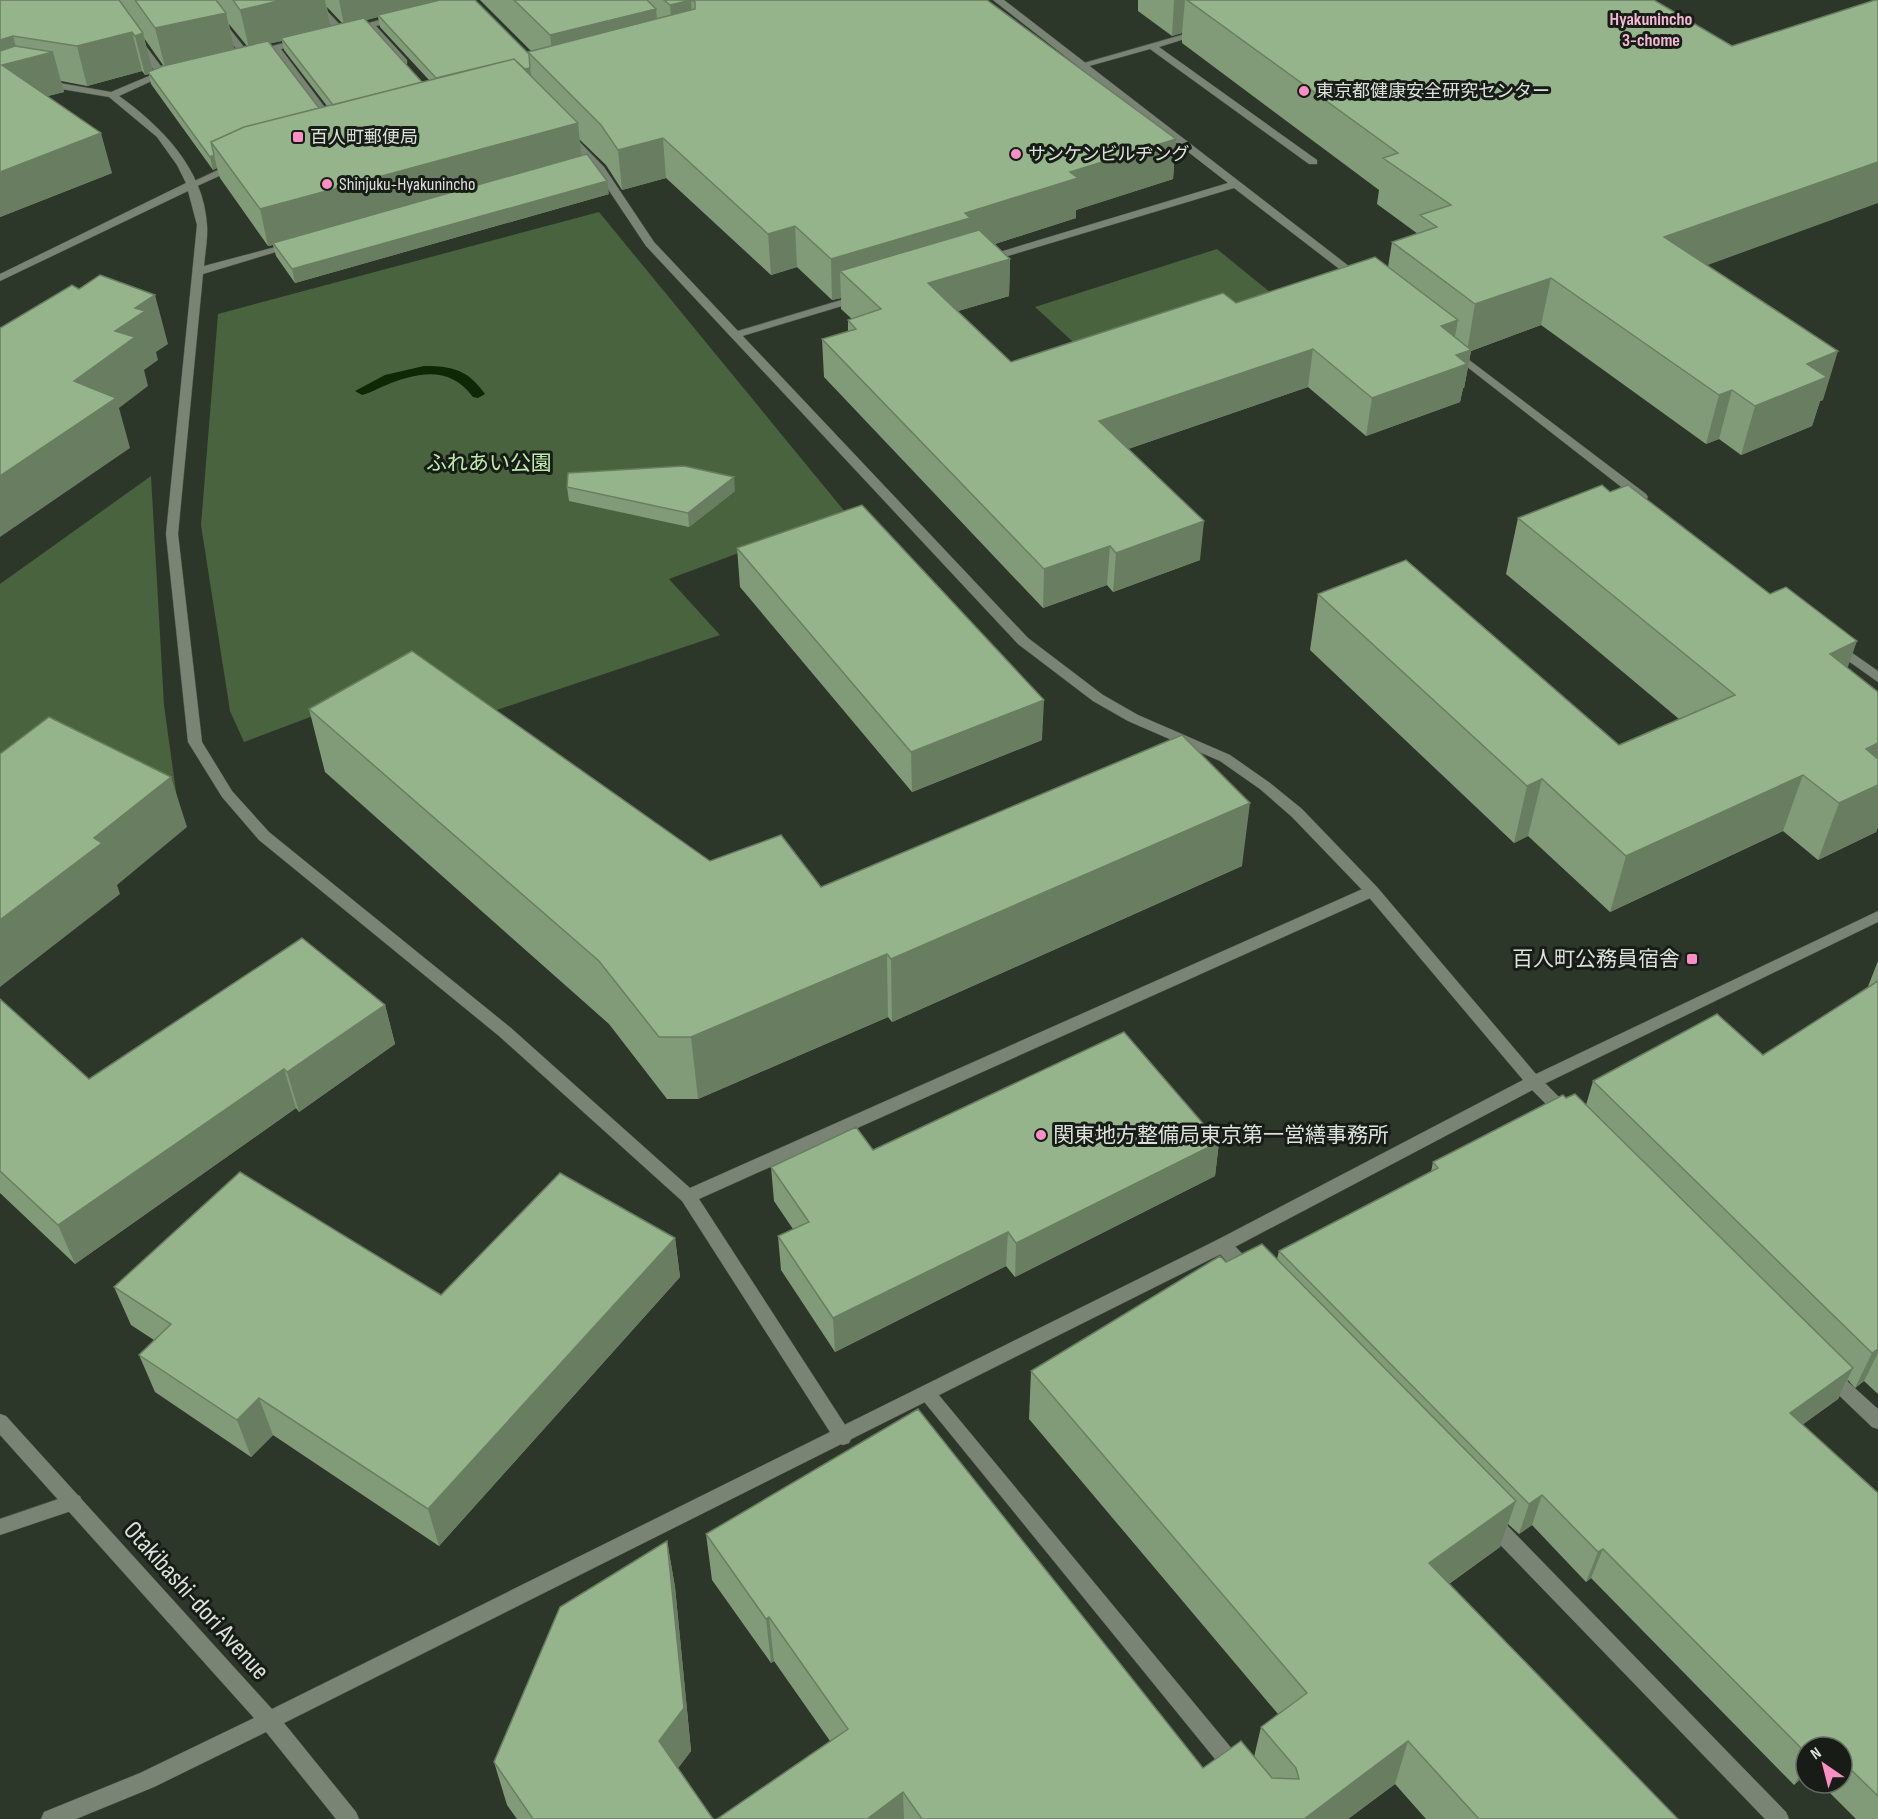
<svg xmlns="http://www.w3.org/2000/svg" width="1878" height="1819" font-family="'Sofia Sans Condensed','Noto Sans JP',sans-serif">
<rect width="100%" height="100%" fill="#2c3629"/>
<path fill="#48633e" d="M599 212 846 513 669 579 720 635 491 712 435 670 244 742 230 711 201 525 218 314Z
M1217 249 1281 301 1096 363 1035 307Z
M151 476 164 705 177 799 0 801V584Z"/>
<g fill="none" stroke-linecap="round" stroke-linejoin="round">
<path fill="#0e2704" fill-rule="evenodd" d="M424 366C453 366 468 370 485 394L478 398 473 397C450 365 417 372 384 386 376 389 370 393 362 395L355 391 385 375Z"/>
<defs>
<path id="lane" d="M1199 30 1207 32 1159 47 1317 160V164H1309L1150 49 1082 68 1077 65Z
M1534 1076 1540 1078 1572 1110 1574 1114 1572 1118 1566 1120 1560 1118 1528 1086 1526 1082 1528 1078Z
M1223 1238 1229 1240 1254 1266 1257 1271 1254 1276C1239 1281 1226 1260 1217 1250L1214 1245 1217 1240Z
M1830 1368 1836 1371 1878 1409V1429L1872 1427 1824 1381 1821 1376 1824 1371Z
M927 1385 933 1388 1242 1761 1245 1768 1242 1775 1235 1778 1228 1775 921 1398 918 1393 921 1388Z
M73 1494 80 1496 82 1502 80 1508 0 1535V1519Z
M1490 1513 1497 1515 1786 1812 1789 1819H1765L1483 1527 1481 1521 1483 1515Z"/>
<path id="street" d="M197 0H207L248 52V56H242Z
M307 0H317L344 29V33H338Z
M993 0H1004L1363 277V281H1355L1234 188 991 261H983V257L1228 183Z
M398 15 403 18 401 20 376 26 407 60V64H401L367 28 351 32 346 29Z
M133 37H139L167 74 119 96C161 126 204 169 207 225 208 238 205 253 204 266L294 242 299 245 203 274 178 534 202 742 232 791 269 832 511 1028 690 1188 1367 887 1372 886 1379 891 1377 895 699 1199 849 1431 852 1437 849 1443 843 1445 837 1443 682 1201 499 1036 259 840 222 797 188 742 166 534 197 225 188 191 0 281V274L186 183 177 165 157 137 109 97 43 86 38 83 43 80 111 92 156 73 131 39Z
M302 38 305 39V43L281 49 336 122V126H328L272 51 255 55 250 52Z
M858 295 864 298 862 300 739 337 735 338 729 335 731 333Z
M1452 347 1646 494 1648 497 1646 500H1638L1448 352V348Z
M1835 641 1878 671V682L1830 648 1828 645Z"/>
<path id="secondary" d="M568 133 572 134 604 167 654 242 1028 638 1103 695 1138 715 1230 755 1270 783 1302 809 1377 887 1536 1074 1878 911V922L1540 1086 1229 1250 284 1723 356 1812 359 1819H336L266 1732 154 1787 76 1819H41L44 1812 140 1773 254 1718 0 1435V1414L6 1416 272 1709 1217 1240 1523 1080 1367 895 1292 817 1260 789 1220 761 1128 721 1093 701 1018 644 646 246 596 171 563 136Z
M235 162 240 165 239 167 195 187 191 188 186 185Z"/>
</defs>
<use href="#lane" stroke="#4c5449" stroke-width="1"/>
<use href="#street" stroke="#4c5449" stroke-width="1"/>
<use href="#secondary" stroke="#4c5449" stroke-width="1"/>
<use href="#lane" fill="#798475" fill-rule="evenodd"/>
<use href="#street" fill="#798475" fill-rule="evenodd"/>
<use href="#secondary" fill="#798475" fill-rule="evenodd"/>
</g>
<path fill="#819b78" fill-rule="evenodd" d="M0 0H475L529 54 528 52 531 51 480 0H987L1176 139 1173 179 1076 210V218L995 244 1010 259 1009 296 958 311 1011 362 1236 303 1388 267 1392 242 1418 234 1377 204 1379 190 1182 43V33L1172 36 1138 11V0H1656H1654L1707 265 1823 400 1820 401 1812 426 1741 455 1719 439 1706 444 1541 325 1471 351 1464 388H1463L1460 402 1366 436 1308 387 1128 449 1200 560 1113 592 1107 585 1043 608 824 377 822 339 848 331V320L852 319 841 309V298L832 300 797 267 771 275 666 178 622 190 606 165 579 139 581 156 609 194 295 283 276 256 273 245 268 246 220 178 217 168 213 170 151 84 149 74 145 75 142 71 87 86 61 81 64 92 47 96 112 173 0 217ZM327 7 342 23 330 26ZM378 17 380 27 429 80 422 82 366 20ZM229 24 247 46 234 49ZM144 38 163 65 152 70ZM282 41 284 50 327 106 319 108 270 43Z
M567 487 735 491 689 527 569 501Z
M1518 518 1848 668 1878 692V827L1876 832 1818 860 1783 831 1610 912 1528 836 1514 843 1310 650 1318 594 1619 745 1679 719 1506 574Z
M737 548 1042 740 912 792 740 587Z
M309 709 710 861 821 887 1242 866 892 1022 888 1017 698 1099H667L609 1024 325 772Z
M1878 961V1394L1864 1381 1855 1388 1848 1380 1838 1399 1802 1425 1878 1493V1819H1856L1820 1783H1842V1747H1806V1774L1794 1785 1591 1578 1586 1582 1532 1525 1519 1534 1508 1524 1500 1547 1449 1584 1678 1819H1426L1395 1784 1348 1819H717L830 1741 774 1661 771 1663 712 1580 706 1534 1203 1768 1254 1757 1261 1727 1278 1714 1029 1419 1031 1371 1226 1262 1277 1259 1279 1251 1431 1172 1433 1162 1566 1098 1586 1105 1593 1081 1763 1055 1867 989Z
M0 999 89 1079 385 1005 395 1044 299 1112 296 1108 75 1264 0 1193Z
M1219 1142 1215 1176 1015 1277 1006 1266 835 1352 781 1270 778 1236 793 1229 774 1201 771 1167 873 1150Z
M675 1238 680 1277 439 1546 273 1435 251 1457 155 1392 139 1355 154 1340 131 1325 114 1287 441 1295Z
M667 1541 675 1587 691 1751 678 1768 713 1819H517L507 1805 494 1762Z"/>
<path fill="#697e61" d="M282 0H325L331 29 281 38 282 41 249 48 240 10Z
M339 0H451L378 15V17L344 26Z
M691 0 694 39 673 44 670 5Z
M1174 0H1185L1182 33 1172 36Z
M656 9 660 47 555 75 550 35Z
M226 13 235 52 165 67 155 28Z
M132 32 142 71 87 86 77 46Z
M143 33 153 72H148L149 74 145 75 135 36Z
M13 36 20 61 53 52 64 92 14 105 0 84V40Z
M530 68 532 81 447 90Z
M578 123 582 160 273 243V245L268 246 260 209Z
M101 133 112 173 0 217V172Z
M663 138 666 178 622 190 618 150Z
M1176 139 1173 179 1076 210V218L970 252 840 271 841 298 832 300 831 259 965 213 1070 172Z
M214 155 217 168 213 170 210 157Z
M1878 162V203L1653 285 1664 237Z
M607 181 609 194 295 283 292 269Z
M795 226 797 267 771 275 768 234Z
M1010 259 1009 296 928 320V283Z
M1551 278 1541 325 1471 351 1464 388H1463L1460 402 1366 436 1372 398 1456 355 1467 351 1475 304Z
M155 295 168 344 156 352 158 360 144 370 148 386 119 408 130 448 0 537V476L74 381 115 331 135 308Z
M1458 320 1451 358 1441 326Z
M1313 349 1308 387 1096 460 1099 421Z
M1838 351 1823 400 1820 401 1812 426 1741 455 1755 406 1807 364Z
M1732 390 1719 439 1706 444 1719 395Z
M734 477 735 491 689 527 688 513Z
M1204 521 1200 560 1113 592 1116 553Z
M1110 546 1107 585 1043 608 1044 569Z
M1857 641 1837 698 1830 654Z
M1044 700 1042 740 912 792 911 752Z
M1878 743V827L1876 832 1818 860 1839 803 1866 749Z
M1803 775 1783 831 1610 912 1626 856Z
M171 777 187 827 117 885 120 894 0 987V920L94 838Z
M1542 779 1528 836 1514 843 1527 786Z
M1250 803 1242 866 892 1022 891 959Z
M887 954 888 1017 698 1099 691 1037Z
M385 1005 395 1044 299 1112 287 1072Z
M284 1069 296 1108 75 1264 58 1225Z
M1219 1142 1215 1176 1015 1277 1016 1243Z
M1008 1232 1006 1266 835 1352 833 1318Z
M675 1238 680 1277 439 1546 428 1509Z
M1878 1349V1353L1864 1381 1855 1388 1872 1353Z
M1853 1368 1838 1399 1775 1444 1790 1413Z
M259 1398 273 1435 251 1457 237 1420Z
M1542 1495 1532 1525 1519 1534 1529 1504Z
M1516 1501 1500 1547 1415 1608 1429 1563Z
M667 1541 675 1587 691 1751 667 1783 659 1741Z
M1603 1549 1591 1578 1586 1582 1598 1552Z
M769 1617 774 1661 771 1663 766 1619Z
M1408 1741 1395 1784 1348 1819H1304Z
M1806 1764V1774L1794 1785Z
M903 1792 904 1819H867Z"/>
<path fill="#96b48b" stroke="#697e61" stroke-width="1.5" d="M0 0H119L143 33 135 36 132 32 77 46 13 36 0 40Z
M135 0H216L226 13 155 28Z
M233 0H282L240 10Z
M440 0H475L529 54 530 68 525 69 514 59 436 78 378 15Z
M514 0H647L656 9 550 35Z
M664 0H987L1176 139 1070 172 1078 178 965 213 970 218 831 259 795 226 768 234 663 138 618 150 601 125 528 52 695 9V2L691 0 670 5Z
M1187 0H1654L1732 46 1875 0H1878V162L1664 237 1838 351 1807 364 1827 377 1755 406 1732 390 1719 395 1551 278 1475 304 1392 242 1437 227 1420 215 1451 205 1383 158 1398 153Z
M364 18 422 82 333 105 281 38Z
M268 41 319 108 244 127 211 142 214 155 210 157 148 72 163 66Z
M15 46 53 52 2 65 101 133 0 172V51Z
M514 59 578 123 260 209 211 142 244 127Z
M587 154 607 181 292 269 273 243Z
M979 230 1010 259 928 283 1011 362 1223 293 1236 303 1375 257 1458 320 1441 326 1471 350 1456 355 1467 364 1372 398 1313 349 1099 421 1204 521 1116 553 1110 546 1044 569 822 339 856 329 848 320 881 309 840 271Z
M100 275 155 295 135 308 145 311 115 331 135 337 74 381 116 398 0 476V328L72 285 79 289Z
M684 466 734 477 688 513 567 487 568 473Z
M1602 485 1610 492 1628 485 1770 594 1786 587 1857 641 1830 654 1878 692V743L1866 749 1878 759V785L1839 803 1803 775 1626 856 1542 779 1527 786 1318 594 1406 560 1619 745 1735 695 1518 518Z
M862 505 1044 700 911 752 737 548Z
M412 651 710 861 781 835 821 887 1182 735 1250 803 891 959 887 954 691 1037H659L599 961 309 709Z
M49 717 171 777 94 838 102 843 0 920V754Z
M302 938 385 1005 287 1072 284 1069 58 1225 0 1171V999L89 1079Z
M1878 981V1349L1872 1353 1593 1081 1717 1014 1763 1055Z
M1124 1032 1219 1142 1016 1243 1008 1232 833 1318 778 1236 809 1222 771 1167 856 1127 873 1150Z
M1575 1094 1853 1368 1790 1413 1878 1493V1796L1842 1761V1747H1828L1825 1744 1822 1747H1806V1753L1603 1549 1598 1552 1542 1495 1529 1504 1279 1251 1438 1168 1433 1162 1563 1095 1566 1098Z
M240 1172 441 1295 560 1173 675 1238 428 1509 259 1398 237 1420 139 1355 171 1324 114 1287Z
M1262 1244 1516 1501 1429 1563 1678 1819H1479L1408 1741 1304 1819H922L903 1792 867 1819H717L848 1729 769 1617 766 1619 706 1534 918 1409 1203 1768 1241 1741 1272 1778 1299 1779 1296 1768 1261 1727 1307 1693 1031 1371 1220 1256 1226 1262Z
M667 1541 684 1708 659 1741 713 1819H533L494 1762 560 1607Z"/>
<g fill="#fb8fc5" stroke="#171c16" stroke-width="2">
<circle cx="1304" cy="91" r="6"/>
<rect x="292" y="131" width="12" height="12" rx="3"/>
<circle cx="1016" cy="154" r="6"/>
<circle cx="327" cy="184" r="6"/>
<rect x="1686" y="953" width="12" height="12" rx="3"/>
<circle cx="1041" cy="1135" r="6"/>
</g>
<g text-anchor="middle" stroke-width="6" stroke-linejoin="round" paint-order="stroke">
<g font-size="18" font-weight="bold" fill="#f6b8d5" stroke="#171c16">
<text x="1651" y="25">Hyakunincho<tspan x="1651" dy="21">3-chome</tspan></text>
</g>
<g font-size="18" fill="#dce2da" stroke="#171c16" text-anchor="start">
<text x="1316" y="97">東京都健康安全研究センター</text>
<text x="310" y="143">百人町郵便局</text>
<text x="1028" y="160">サンケンビルヂング</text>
<text x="339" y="190">Shinjuku-Hyakunincho</text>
</g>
<g font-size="21" fill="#beecad" stroke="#171c16">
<text x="489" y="470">ふれあい公園</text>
</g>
<g font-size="21" fill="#dce2da" stroke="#171c16" text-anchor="end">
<text x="1680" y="966">百人町公務員宿舎</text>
<text x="1053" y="1142" text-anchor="start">関東地方整備局東京第一営繕事務所</text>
</g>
<g font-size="26" fill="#dce2da" stroke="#171c16">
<text transform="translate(197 1600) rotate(48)" y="9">Otakibashi-dori Avenue</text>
</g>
</g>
<g transform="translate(1824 1765) rotate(325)"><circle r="28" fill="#171c16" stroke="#666b64" stroke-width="1.5"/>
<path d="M0-4.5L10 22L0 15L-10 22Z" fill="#fb8fc5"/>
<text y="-9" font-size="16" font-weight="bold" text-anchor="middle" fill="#dce2da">N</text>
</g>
</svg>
